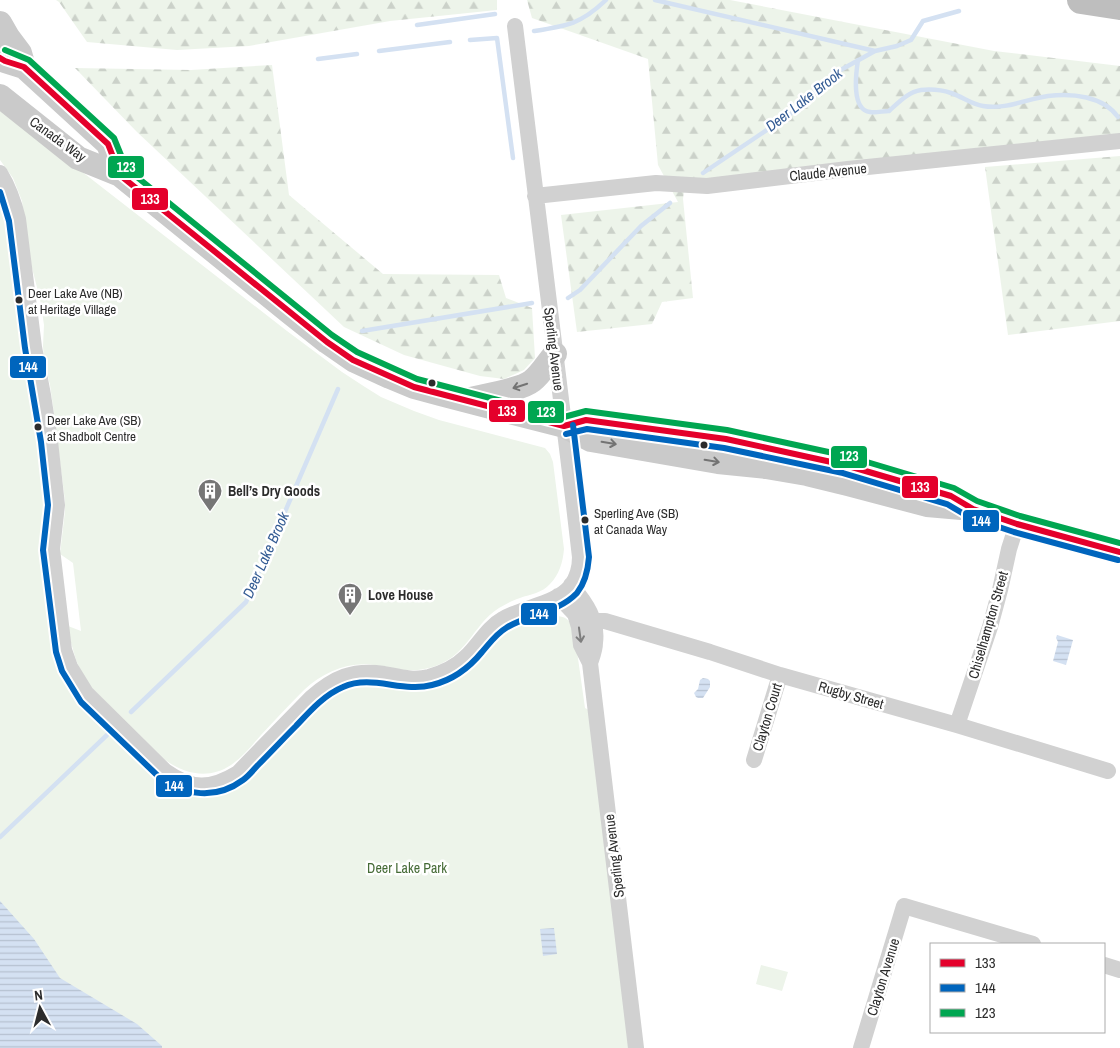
<svg xmlns="http://www.w3.org/2000/svg" width="1120" height="1048" font-family="'Archivo Narrow',sans-serif">
<defs>
<pattern id="forest-firs" width="22" height="20" patternUnits="userSpaceOnUse" patternTransform="scale(1.25)"><rect width="22" height="20" fill="#edf4ea"/><path d="M5 1l3.5 6h-7zM16 11l3.5 6h-7z" fill="#cbd1c9"/></pattern>
<pattern id="water-rules" width="6" height="5" patternUnits="userSpaceOnUse" patternTransform="scale(1.25)"><rect width="6" height="5" fill="#d4e1f2"/><path d="M0 2.5h6" fill="none" stroke="#b6c1d0"/></pattern>
</defs>
<rect width="100%" height="100%" fill="#fff"/>
<path fill="url(#forest-firs)" d="M56 0H497V10L390 21 249 46 177 50 87 42 59 2Z
M527 0H730L994 51 1120 66V135L685 183 683 199 693 298 662 302 652 324 577 332 561 215 678 202 658 165 648 59 532 18Z
M272 65 289 195 383 274 499 275 506 298 532 308 535 358 524 370 504 379 480 376 404 355 344 327 137 132 75 68 191 70Z
M1120 156V321L1008 335 985 167Z"/>
<path fill="#edf4ea" d="M0 108 287 331 342 372 365 387 381 397 414 411 439 420 545 448 550 454 553 462 564 549C563 562 559 575 550 584 542 593 531 594 520 598 513 600 506 604 499 608 471 626 468 658 429 668 409 673 399 669 380 666 351 660 325 671 304 690 289 705 275 720 261 735 252 745 243 757 231 765 209 780 183 774 164 759L90 686 79 667 76 660 70 639 68 626 81 631 73 563 60 554 65 511V501L53 406 50 385 44 360 43 346 44 325 40 299 32 268 22 201 13 178 0 160Z
M0 188 6 201 10 219 26 353 38 406 49 495V515L45 536V544L65 674 71 686 85 704 170 786C192 800 211 799 234 787L321 698C336 689 350 681 367 681 379 681 390 685 401 687 421 691 440 686 456 676 472 666 479 653 491 640 506 624 525 620 546 617 560 615 568 615 574 630L585 708 589 710 629 1048H0Z
M761 965 788 972 782 991 756 984Z"/>
<path fill="url(#water-rules)" d="M1057 635 1073 640 1066 665 1053 661 1058 642 1056 638Z
M703 678 708 679 710 681V687L703 698H698L696 697 694 693 698 689 700 680Z
M0 901 34 939 60 978 137 1024 162 1046V1048H0Z
M554 928 557 954 543 956 540 929Z"/>
<g fill="none" stroke-linecap="round" stroke-linejoin="round">
<path stroke="#d4e1f2" stroke-width="4.5" d="M655 0 875 51
M417 25 495 14
M534 31C567 26 581 24 606 0
M470 40 497 38 513 158
M379 51 450 42
M318 59 357 54
M858 60C856 73 851 110 870 112 876 113 883 111 889 111 899 102 908 92 921 90 931 89 942 90 951 93 963 97 971 104 983 106 1005 110 1027 99 1048 96 1072 93 1103 96 1118 117
M703 173 789 115 837 72 875 51 897 46 911 40 923 21 959 11
M568 298 580 290 641 226 670 203
M362 331 532 303
M131 712 246 602 338 389
M0 837 107 735"/>
<path stroke="#d1d1d1" stroke-width="16" d="M0 173C9 188 14 202 18 219L34 347 43 395 50 441 57 505 52 549 64 650 70 667 86 693 165 771C192 790 210 790 238 773L311 698C334 678 353 669 384 674 400 677 413 681 429 677 443 673 456 667 466 657 479 645 487 628 503 619 523 607 557 604 571 586 577 578 580 567 580 557L573 497 515 26
M535 196 656 183 707 186 848 169 1120 141
M571 585C586 603 598 620 595 643 595 650 592 657 590 663
M558 596 575 614 579 627 581 645 590 663 636 1048
M594 621H605L710 652 780 675 957 725 1108 771
M957 725 990 627 1000 590 1009 549 1017 524
M754 760 780 675
M1104 965 1120 970
M861 1048 904 906 1033 944"/>
<path stroke="#cacaca" stroke-width="24" d="M0 23 8 37 20 53 24 67
M0 58 5 61 24 67 108 144 120 175
M0 96 78 158 120 175 289 312 327 342 353 360 390 377 414 387 440 394 564 426 591 440 718 462 766 467 807 474 848 484 927 505 973 509 1017 524 1120 552
M466 400C481 396 521 390 532 381 541 374 547 363 555 354
M564 426 586 420 593 421 726 439 845 465 941 492"/>
<path stroke="#bebebe" stroke-width="28" d="M1081 0 1120 6"/>
<defs>
<path id="bus-1" d="M0 58 5 61 24 67 108 144 120 175 126 180 327 342 353 360 414 387 564 426 586 420 726 439 845 465 951 496 973 509 1017 524 1120 552"/>
<path id="bus-2" d="M0 192 9 221 25 348 41 442 48 505 43 550 56 652 62 671 81 702 159 777C185 796 216 800 243 780 249 776 254 769 259 764 272 751 284 738 296 726 310 711 324 695 343 687 372 674 402 693 432 685 453 680 469 668 482 652 490 643 496 634 506 628 528 614 558 613 577 593 585 583 588 570 589 557L573 425
M566 434 587 429 724 448 843 473 947 504 969 517 1014 532 1118 560"/>
<path id="bus-3" d="M5 50 29 60 114 138 127 170 132 173 332 335 357 352 417 379 564 417 586 411 727 430 847 456 954 488 977 501 1020 516 1120 543"/>
</defs>
<use href="#bus-1" stroke="#fff" stroke-width="10"/>
<use href="#bus-2" stroke="#fff" stroke-width="10"/>
<use href="#bus-3" stroke="#fff" stroke-width="10"/>
<use href="#bus-1" stroke="#e4002b" stroke-width="6"/>
<use href="#bus-2" stroke="#0065bd" stroke-width="6"/>
<use href="#bus-3" stroke="#00a651" stroke-width="6"/>
</g>
<defs><path id="oneway-shaft" d="M-6 0H5M1.5-3L5.5 0L1.5 3" fill="none" stroke-width="1.6" stroke-linecap="round" stroke-linejoin="round" transform="scale(1.25)"/></defs>
<g stroke="#737373">
<use href="#oneway-shaft" transform="translate(520 386) rotate(162)"/>
<use href="#oneway-shaft" transform="translate(609 443) rotate(9)"/>
<use href="#oneway-shaft" transform="translate(712 461) rotate(9)"/>
</g>
<use stroke="#7e7e7e" href="#oneway-shaft" transform="translate(580 635) rotate(82)"/>
<defs>
<symbol id="building-pin" viewBox="-11 -11 22 30"><path d="M0 17L-7.5 6A9.5 9.5 0 1 1 7.5 6Z" fill="#767676" stroke="#fff"/><path d="M-4-6H4V6H1V3H-1V6H-4ZM-2.5-4.3h1.7v1.8h-1.7ZM.8-4.3h1.7v1.8H.8ZM-2.5-1h1.7V.8h-1.7ZM.8-1h1.7V.8H.8Z" fill="#fff"/></symbol>
</defs>
<g fill-rule="evenodd">
<use href="#building-pin" x="196" y="477" width="28" height="38"/>
<use href="#building-pin" x="336" y="581" width="28" height="38"/>
</g>
<g fill="#2c2c2c" stroke="#fff" stroke-width="2">
<circle cx="19" cy="300" r="4.5"/>
<circle cx="432" cy="383" r="4.5"/>
<circle cx="38" cy="427" r="4.5"/>
<circle cx="704" cy="445" r="4.5"/>
<circle cx="585" cy="520" r="4.5"/>
</g>
<g text-anchor="middle" stroke-width="5" stroke-linejoin="round" paint-order="stroke">
<g font-size="13" fill="#2c2c2c" stroke="#fff" text-anchor="start">
<text x="28" y="298">Deer Lake Ave (NB)<tspan x="28" dy="16">at Heritage Village</tspan></text>
<text x="47" y="425">Deer Lake Ave (SB)<tspan x="47" dy="16">at Shadbolt Centre</tspan></text>
<text x="594" y="518">Sperling Ave (SB)<tspan x="594" dy="16">at Canada Way</tspan></text>
</g>
<g font-size="14" fill="#2c2c2c" stroke="#fff">
<text transform="translate(58 139) rotate(36)" y="5">Canada Way</text>
<text transform="translate(828 172) rotate(-6)" y="5">Claude Avenue</text>
<text transform="translate(554 349) rotate(83)" y="5">Sperling Avenue</text>
<text transform="translate(988 625) rotate(-74)" y="5">Chiselhampton Street</text>
<text transform="translate(851 695) rotate(16)" y="5">Rugby Street</text>
<text transform="translate(767 717) rotate(-73)" y="5">Clayton Court</text>
<text transform="translate(614 856) rotate(-97)" y="5">Sperling Avenue</text>
<text transform="translate(883 977) rotate(-73)" y="5">Clayton Avenue</text>
</g>
<g font-size="14" font-weight="bold" fill="#2c2c2c" stroke="#fff" text-anchor="start">
<text x="228" y="496">Bell’s Dry Goods</text>
<text x="368" y="600">Love House</text>
</g>
<g font-size="14" fill="#456b36" stroke="#fff">
<text x="407" y="873">Deer Lake Park</text>
</g>
<g font-size="15" font-style="italic" fill="#345c94" stroke="#fff">
<text transform="translate(804 100) rotate(-38)" y="5">Deer Lake Brook</text>
<text transform="translate(266 555) rotate(-66)" y="5">Deer Lake Brook</text>
</g>
</g>
<g stroke="#fff" stroke-width="2">
<rect x="107" y="155" width="38" height="24" rx="5" fill="#00a651"/>
<rect x="131" y="187" width="38" height="24" rx="5" fill="#e4002b"/>
<rect x="9" y="355" width="38" height="24" rx="5" fill="#0065bd"/>
<rect x="488" y="399" width="38" height="24" rx="5" fill="#e4002b"/>
<rect x="527" y="400" width="38" height="24" rx="5" fill="#00a651"/>
<rect x="830" y="445" width="38" height="24" rx="5" fill="#00a651"/>
<rect x="901" y="475" width="38" height="24" rx="5" fill="#e4002b"/>
<rect x="962" y="509" width="38" height="24" rx="5" fill="#0065bd"/>
<rect x="520" y="602" width="38" height="24" rx="5" fill="#0065bd"/>
<rect x="155" y="774" width="38" height="24" rx="5" fill="#0065bd"/>
</g>
<g font-size="14" text-anchor="middle" font-weight="bold" fill="#fff">
<text x="126" y="172">123</text>
<text x="150" y="204">133</text>
<text x="28" y="372">144</text>
<text x="507" y="416">133</text>
<text x="546" y="417">123</text>
<text x="849" y="461">123</text>
<text x="920" y="492">133</text>
<text x="981" y="526">144</text>
<text x="539" y="619">144</text>
<text x="174" y="791">144</text>
</g>
<rect x="930" y="943" width="175" height="90" fill="#ffffff" stroke="#ababab"/>
<rect x="940" y="959" width="25" height="8" fill="#e4002b" stroke="#ababab"/>
<text x="975" y="968" font-size="15" fill="#2c2c2c">133</text>
<rect x="940" y="984" width="25" height="8" fill="#0065bd" stroke="#ababab"/>
<text x="975" y="993" font-size="15" fill="#2c2c2c">144</text>
<rect x="940" y="1009" width="25" height="8" fill="#00a651" stroke="#ababab"/>
<text x="975" y="1018" font-size="15" fill="#2c2c2c">123</text>
<g transform="translate(40 1008) rotate(353)" stroke="#ffffff" stroke-width="4" paint-order="stroke">
<path d="M0-4L9 19L0 12L-9 19Z" fill="#2c2c2c"/>
<text y="-8" font-size="14" font-weight="bold" text-anchor="middle" fill="#2c2c2c">N</text>
</g>
</svg>
